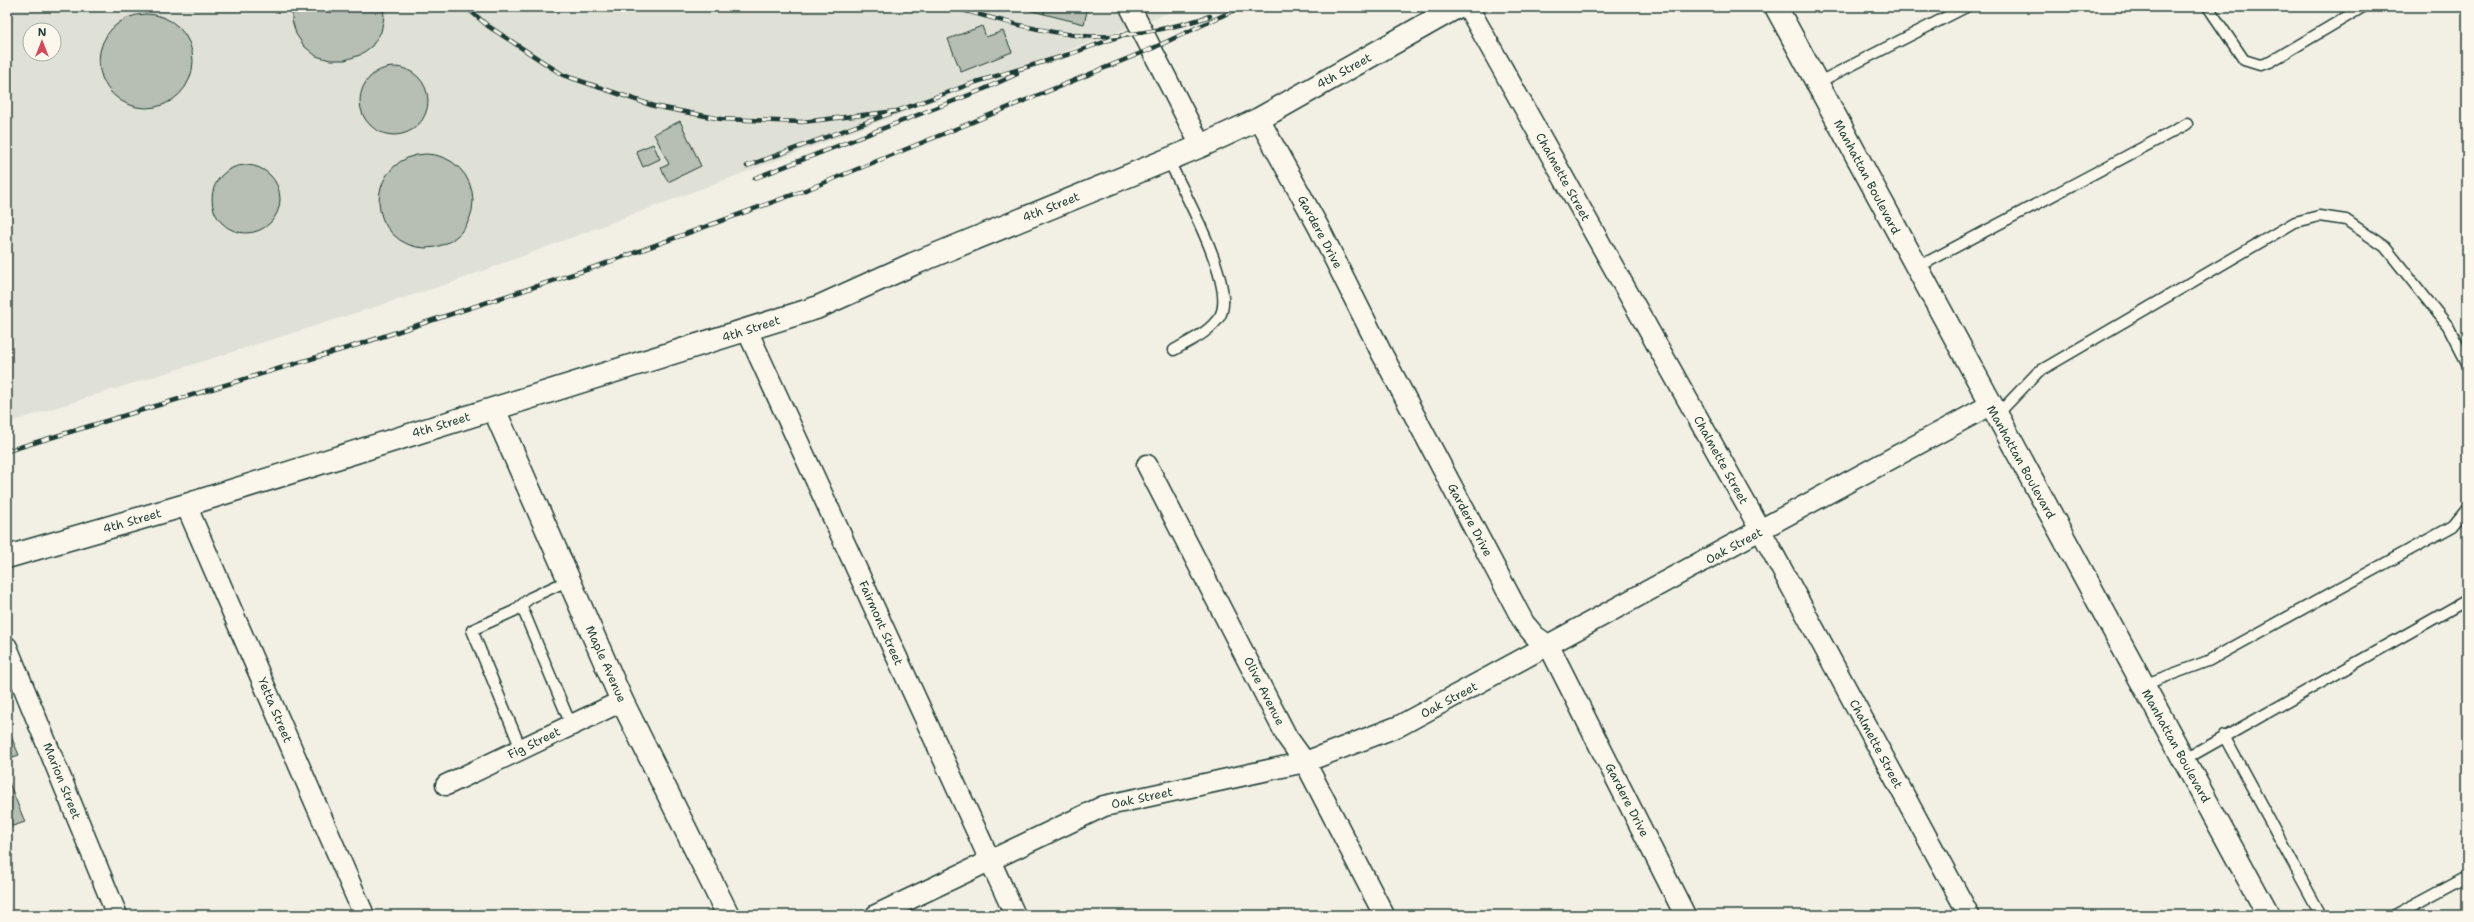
<svg xmlns="http://www.w3.org/2000/svg" width="2474" height="922" font-family="'Shantell Sans',sans-serif">
<rect width="100%" height="100%" fill="#f2f0e5"/>
<filter id="ink" filterUnits="userSpaceOnUse"><feTurbulence type="fractalNoise" baseFrequency=".025" numOctaves="2"/><feDisplacementMap in="SourceGraphic" scale="8" xChannelSelector="R" yChannelSelector="G"/><feConvolveMatrix kernelMatrix="1 2 1 2 8 2 1 2 1" color-interpolation-filters="sRGB"/></filter>
<g filter="url(#ink)">
<path fill="#e0e1d6" fill-rule="evenodd" d="M7 7H1184L451 283 7 423ZM30 30H54V54H30Z"/>
<path fill="#b7beb3" stroke="#1f3d34" d="M292 7H383L384 17 381 32 372 46 360 55 345 60H330L316 56 304 46 296 34 292 20Z
M1018 7H1045L1044 14Z
M1045 7H1088L1084 24 1044 14Z
M99 61a47 47 0 1 1 94 0a47 47 0 1 1-94 0Z
M982 26 986 37 1003 31 1012 52 961 72 948 39Z
M360 101a34 34 0 1 1 68 0a34 34 0 1 1-68 0Z
M680 121 701 166 668 182 661 168 669 164 654 134Z
M653 144 660 159 643 167 636 151Z
M379 201a47 47 0 1 1 94 0a47 47 0 1 1-94 0Z
M212 199a34 34 0 1 1 68 0a34 34 0 1 1-68 0Z
M7 727 19 755 7 759Z
M7 778 25 822 7 828Z"/>
<g fill="none" stroke-linecap="round" stroke-linejoin="round">
<defs>
<path id="service" d="M2208 7 2244 60 2260 65 2270 62 2363 7
M1817 83 1966 7
M1168 159C1182 189 1237 286 1220 316 1209 333 1191 340 1174 350
M1916 268 2187 124
M1996 416 2038 372 2295 222 2319 216 2346 220 2385 247 2448 326 2467 363
M521 605 571 725
M2143 685 2208 661 2453 526 2467 509
M2224 736 2321 915
M521 749 472 630 514 611 530 598 569 580
M2184 760 2467 600
M2395 915 2467 876"/>
<path id="minor" d="M1130 7 1201 146
M1468 7 1761 531 1969 915
M1259 119 1319 228 1381 352 1524 623 1535 636 1549 646 1685 915
M747 330 1015 915
M1147 465 1287 737 1305 762 1384 915
M186 505 364 915
M7 647 117 915
M446 785 622 701
M876 915 1104 806 1305 762 1399 726 1990 405"/>
<path id="tertiary" d="M1776 7 2268 915
M494 409 622 701 728 915"/>
<path id="secondary" d="M7 557 186 505 816 308 913 264 1201 146 1259 119 1457 7"/>
</defs>
<use href="#service" stroke="#1f3d34" stroke-width="13"/>
<use href="#minor" stroke="#1f3d34" stroke-width="23"/>
<use href="#tertiary" stroke="#1f3d34" stroke-width="25"/>
<use href="#secondary" stroke="#1f3d34" stroke-width="25"/>
<use href="#service" stroke="#fbf7ec" stroke-width="10"/>
<use href="#minor" stroke="#fbf7ec" stroke-width="20"/>
<use href="#tertiary" stroke="#fbf7ec" stroke-width="22"/>
<use href="#secondary" stroke="#fbf7ec" stroke-width="22"/>
<defs>
<path id="rail" d="M466 7 488 26 563 75 654 106 721 119 802 122 897 111
M952 7C995 19 1039 32 1084 36 1120 39 1175 28 1210 16
M747 166 976 82 1070 54 1129 33
M755 178 982 90 1017 74
M7 451 357 345 598 266 811 188 1151 49 1241 7"/>
</defs>
<use href="#rail" stroke="#1f3d34" stroke-width="4.5"/>
<use href="#rail" stroke="#fbf7ec" stroke-width="3" stroke-dasharray="9" stroke-linecap="butt"/>
</g>
</g>
<g text-anchor="middle" stroke-width="3" stroke-linejoin="round" paint-order="stroke">
<g font-size="12" fill="#1f3d34" stroke="#fbf7ec">
<text transform="translate(1344 71) rotate(-29)" y="4">4th Street</text>
<text transform="translate(1563 177) rotate(61)" y="4">Chalmette Street</text>
<text transform="translate(1867 177) rotate(62)" y="4">Manhattan Boulevard</text>
<text transform="translate(1051 207) rotate(-22)" y="4">4th Street</text>
<text transform="translate(1320 232) rotate(62)" y="4">Gardere Drive</text>
<text transform="translate(751 329) rotate(-18)" y="4">4th Street</text>
<text transform="translate(441 425) rotate(-17)" y="4">4th Street</text>
<text transform="translate(1721 460) rotate(61)" y="4">Chalmette Street</text>
<text transform="translate(2021 462) rotate(61)" y="4">Manhattan Boulevard</text>
<text transform="translate(1470 520) rotate(62)" y="4">Gardere Drive</text>
<text transform="translate(132 521) rotate(-16)" y="4">4th Street</text>
<text transform="translate(1734 546) rotate(-28)" y="4">Oak Street</text>
<text transform="translate(881 623) rotate(66)" y="4">Fairmont Street</text>
<text transform="translate(606 664) rotate(66)" y="4">Maple Avenue</text>
<text transform="translate(1264 691) rotate(63)" y="4">Olive Avenue</text>
<text transform="translate(1449 700) rotate(-28)" y="4">Oak Street</text>
<text transform="translate(275 710) rotate(67)" y="4">Yetta Street</text>
<text transform="translate(534 743) rotate(-26)" y="4">Fig Street</text>
<text transform="translate(1876 744) rotate(62)" y="4">Chalmette Street</text>
<text transform="translate(2176 746) rotate(61)" y="4">Manhattan Boulevard</text>
<text transform="translate(62 781) rotate(68)" y="4">Marion Street</text>
<text transform="translate(1142 798) rotate(-12)" y="4">Oak Street</text>
<text transform="translate(1627 800) rotate(63)" y="4">Gardere Drive</text>
</g>
</g>
<rect width="2474" height="922" fill="none" stroke="#fbf7ec" stroke-width="24"/>
<rect x="12" y="12" width="2450" height="898" fill="none" stroke="#1f3d34" stroke-width="1.5" filter="url(#ink)"/>
<g transform="translate(42 42)"><circle r="19" fill="#fbf7ec" stroke="#a3ada2"/>
<path d="M0-3L7 15L0 10L-7 15Z" fill="#d1495b"/>
<text y="-6" font-size="11" font-weight="bold" text-anchor="middle" fill="#1f3d34">N</text>
</g>
</svg>
